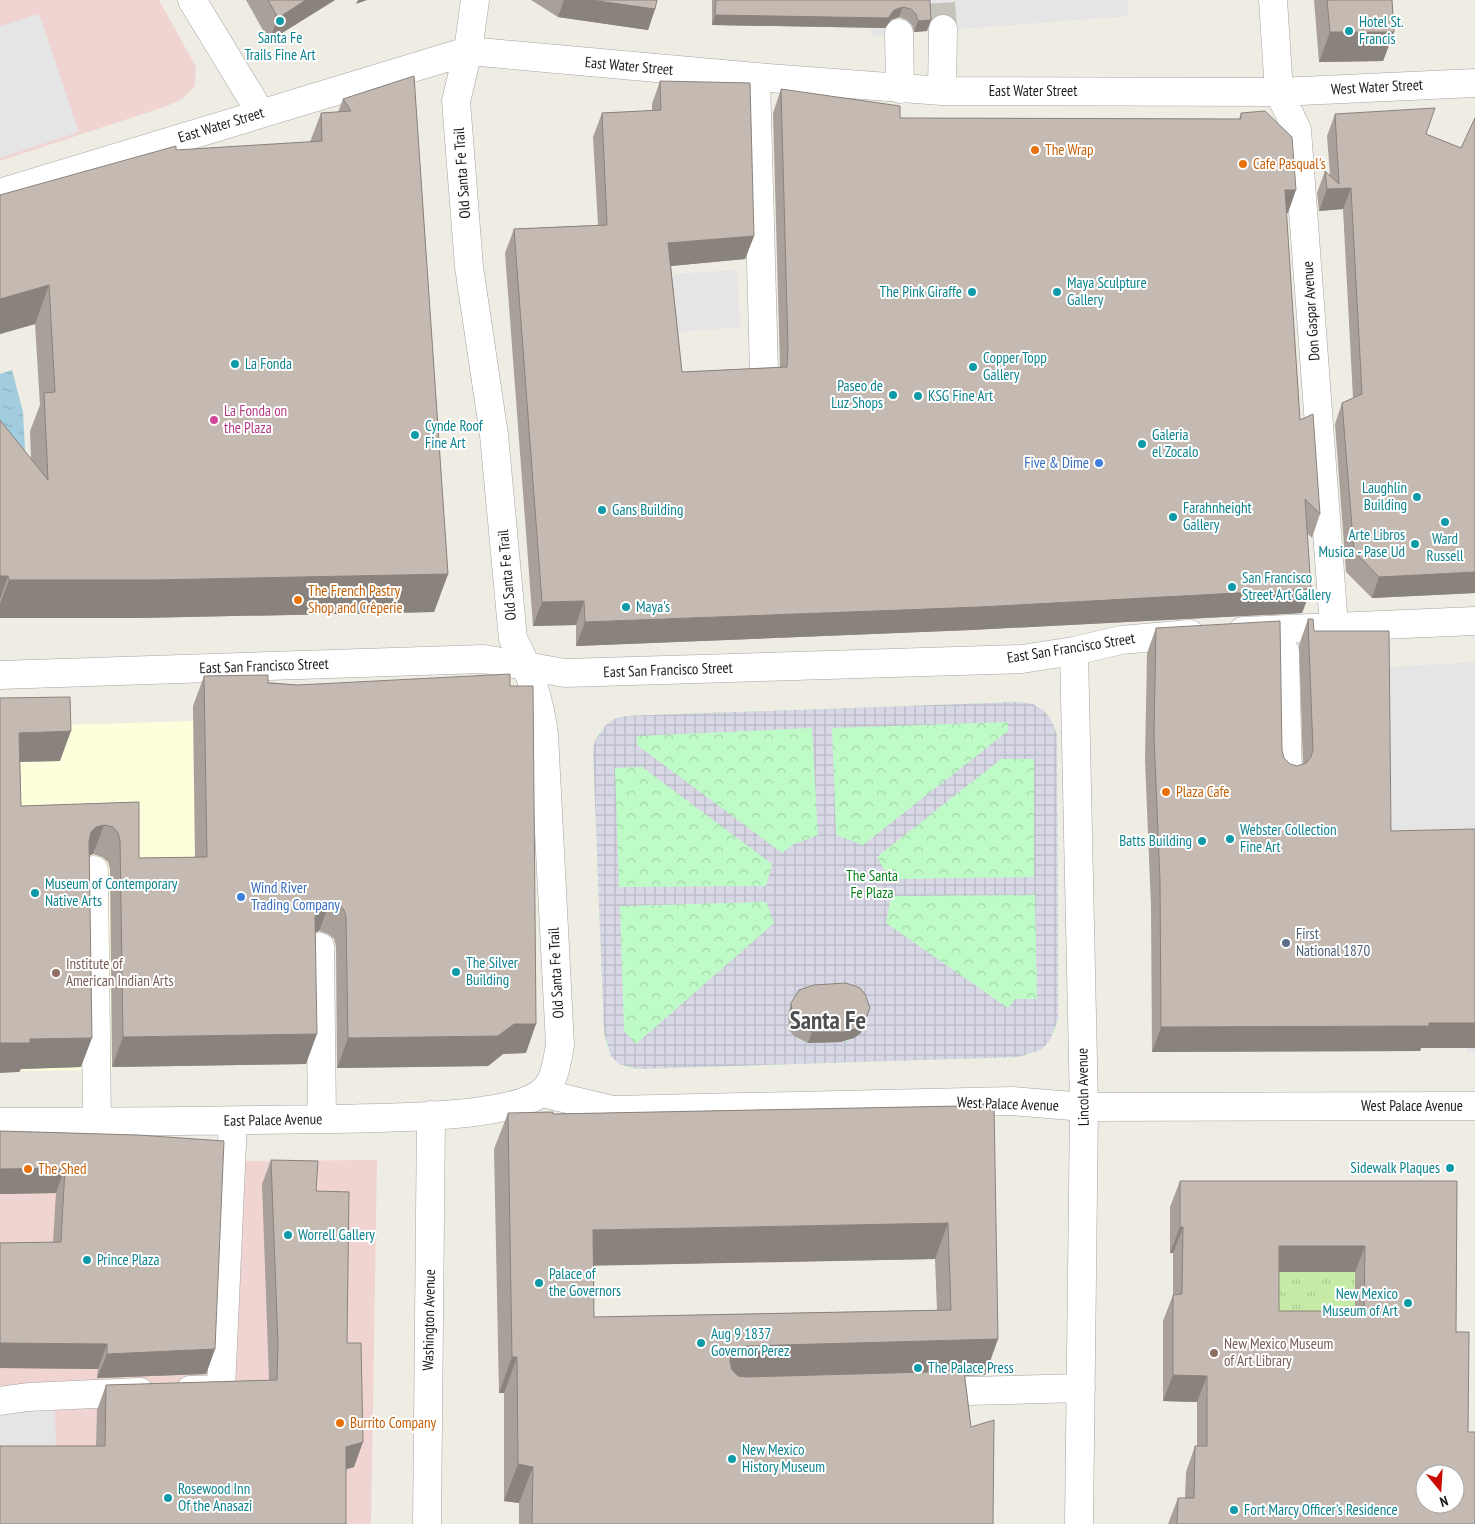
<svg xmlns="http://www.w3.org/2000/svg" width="1475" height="1524" font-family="'PT Sans Narrow',sans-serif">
<defs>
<pattern id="grass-tufts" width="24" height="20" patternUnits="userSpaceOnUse" patternTransform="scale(1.25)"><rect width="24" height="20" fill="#c5eba7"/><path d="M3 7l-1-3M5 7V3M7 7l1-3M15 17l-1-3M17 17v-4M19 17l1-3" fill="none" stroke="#a9c98f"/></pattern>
<pattern id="park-crowns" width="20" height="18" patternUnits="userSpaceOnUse" patternTransform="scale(1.25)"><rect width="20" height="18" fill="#befbc6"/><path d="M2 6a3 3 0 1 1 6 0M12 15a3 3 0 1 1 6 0" fill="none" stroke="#a3d7aa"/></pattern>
<pattern id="plaza-grid" width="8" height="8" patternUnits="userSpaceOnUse" patternTransform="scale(1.25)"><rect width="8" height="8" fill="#d8d7e5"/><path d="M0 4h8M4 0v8" fill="none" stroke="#b9b8c4"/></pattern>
<pattern id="water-ripples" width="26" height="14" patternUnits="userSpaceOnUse" patternTransform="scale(1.25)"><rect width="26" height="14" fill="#a2cdde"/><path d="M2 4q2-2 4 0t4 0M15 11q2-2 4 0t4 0" fill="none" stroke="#8bb0be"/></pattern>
</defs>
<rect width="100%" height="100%" fill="#efece3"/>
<path fill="#f0d4d1" d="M0 0H159L196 67 195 86 182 99 167 106 0 161Z
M377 1160 371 1524H0V1163Z"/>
<path fill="#fdffdc" d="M193 721 195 875 110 876 112 1070 0 1071V727Z"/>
<path fill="url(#grass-tufts)" d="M1270 1272H1355V1337H1269Z"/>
<path fill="url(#park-crowns)" d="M1019 702C1040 705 1051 715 1057 735L1058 1019C1053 1042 1041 1052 1018 1057L638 1069C615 1067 607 1053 604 1032L593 749C597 731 608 720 626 716Z"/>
<path fill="#e5e5e5" d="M870 0H1128V16L871 36Z
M39 14 79 132 0 158V26Z
M737 270 740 327 676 332 672 274Z
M1475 662V1053H1467L1466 845 1392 848 1389 667Z
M55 1408 56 1457 0 1458V1409Z"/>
<path fill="url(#plaza-grid)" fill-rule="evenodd" d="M1019 702 1033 704 1044 711 1050 718 1057 735 1058 1019 1050 1040 1041 1050 1018 1057 638 1069 619 1064 611 1056 604 1032 593 749 595 741 606 725 616 718 626 716ZM1008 722V731L863 845 836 835 832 728ZM812 728 818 835 794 844 782 853 637 745V736ZM1001 759H1034V877L890 879 877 857ZM642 767 772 864 766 886 619 887 615 768ZM1035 895 1037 999H1015L1008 1008 886 923 891 896ZM766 902 774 923 636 1044 624 1031 620 906ZM790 1007 866 1019 861 1033 847 1041 808 1043 800 1040 789 1030 788 1014Z"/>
<path fill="url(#water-ripples)" d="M12 370 23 412 25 450 0 454V374Z"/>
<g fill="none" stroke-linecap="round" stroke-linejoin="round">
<path stroke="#c5c3bb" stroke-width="28" stroke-dasharray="28 14" stroke-linecap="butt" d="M941 3 943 29"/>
<defs>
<path id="minor" d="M192 0 260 112
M1273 0 1279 92 1297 130 1334 626
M899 33 900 89
M756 77 764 372
M942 91 943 29
M0 193 468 51 756 77 942 91 1279 92 1475 83
M1243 631 1475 621
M1074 651 1084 1107 1079 1524
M1285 652 1288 775
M0 675 484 659 565 673 1022 659 1074 651 1121 640 1190 634
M94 870 97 1122
M320 947 322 1119
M542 1093 613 1110 1012 1101 1084 1107 1475 1106
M0 1122C110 1122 219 1121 329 1119 375 1118 507 1119 541 1093 555 1083 557 1061 560 1045L544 735C540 700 530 670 513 639L494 435 469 267 456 101 468 51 475 0
M190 1390 221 1389 233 1122
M928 1392 1081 1388
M0 1401 28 1397 140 1392
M427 1524 431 1115"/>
</defs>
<use href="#minor" stroke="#a4a4a4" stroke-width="29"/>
<use href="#minor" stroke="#fff" stroke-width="28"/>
</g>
<path fill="#a9a099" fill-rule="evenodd" d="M246 0H335L269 41Z
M531 0H657L655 9 648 30 558 17Z
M712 0H930L927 31 914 32 912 25 907 20 899 17 891 20 885 28 712 25Z
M1314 0H1392L1394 32 1383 61 1319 62Z
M414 76 448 574 434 612 138 618H0V420L31 459 30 431 40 405 35 324 0 334 176 150 310 142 321 113 338 112 343 99Z
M660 81 754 236 745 259 671 266 682 372 780 367 773 113 781 89 900 118 1239 119 1241 113 1288 213H1286L1300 420 1320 514 1312 538 1307 533 1311 589 1302 613 971 630 576 646V625L533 626 505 253 514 229 598 225 593 137 602 113 652 111V104Z
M1335 114 1426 134 1461 148 1475 118V593L1372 598 1346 572 1335 424 1342 403 1353 398 1343 209 1319 211 1317 193 1325 171 1330 175 1327 136Z
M1308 619 1314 631 1391 831 1421 1048 1420 1051 1152 1052 1151 906 1145 760 1147 653 1156 628 1282 750 1284 758 1290 764 1297 766 1303 764 1299 645Z
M204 676 298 685 510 686 526 1053 503 1054 488 1066 337 1068 336 947 334 939 328 934 319 931 315 933 306 1064 112 1067 110 870 108 862 102 857 93 854 89 856 81 1067 21 1069 19 1072 0 698 60 761 20 762 21 806 139 802V858L195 857 193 706Z
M791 1003 861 1033 854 1038 840 1042 808 1043 794 1036 789 1030 788 1014Z
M960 1104 998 1339 985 1375 965 1376 971 1427 993 1524H519V1503L504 1501V1393H499L494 1149 508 1113 553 1114 959 1106ZM935 1259 937 1310 594 1317V1265Z
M0 1131 138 1135 215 1349 206 1374 97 1378 98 1369 0 1368V1243L53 1242 56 1193 0 1194Z
M271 1160 316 1191 347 1343 354 1467 346 1469 96 1446 97 1410 106 1385 269 1380 262 1184Z
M1180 1181H1457L1456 1332 1468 1432 1475 1524H1168L1178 1498H1185L1186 1472 1195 1446H1197V1402L1163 1401V1321L1173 1295V1253H1170V1207ZM1279 1272H1355V1311H1279Z"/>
<path fill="#89827d" d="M306 0H335L269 41 278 18Z
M358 0H367L356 4Z
M564 0H591L655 9 648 30 558 17Z
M903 7 899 17 891 20 885 28 712 25 715 15Z
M931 20 927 31 914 32 918 21Z
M1330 32H1394L1383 61 1319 62Z
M1351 188 1343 209 1319 211 1327 189Z
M1285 190H1296L1288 213 1276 214Z
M754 236 745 259 660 267 668 243Z
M49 285 35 324 0 334V299Z
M1475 572V593L1372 598 1379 577Z
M448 574 434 612 138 618H0V604L9 580Z
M0 576H8L0 599Z
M1311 589 1302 613 971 630 576 646 585 622Z
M584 601 576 625 533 626 542 602Z
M71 731 60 761 8 762 19 733Z
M104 825 93 854 86 857 91 832 96 827Z
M330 902 319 931 312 933 307 939 317 909 323 904Z
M870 1008 861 1033 854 1038 840 1042 808 1043 812 1032Z
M1429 1023H1475V1048H1421L1420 1051 1152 1052 1161 1027Z
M514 1024H536L526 1053 503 1054 488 1066 337 1068 348 1038Z
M317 1034 306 1064 112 1067 123 1037Z
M92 1038 81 1067 21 1069 19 1072 0 1073V1043L30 1039Z
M65 1168 56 1193 0 1194V1169Z
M948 1223 935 1259 580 1266 593 1230Z
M1180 1227H1183L1173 1253H1170Z
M1279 1246H1365L1355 1272H1270Z
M998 1339 985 1375 732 1382 723 1385 731 1355 737 1349 745 1346Z
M0 1343 107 1344 98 1369 0 1368Z
M215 1349 206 1374 97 1378 107 1354Z
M512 1357H517L504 1393H499Z
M1173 1375 1207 1376 1197 1402 1163 1401Z
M363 1442 354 1467 337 1472 346 1447Z
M518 1464 533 1467 519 1503 504 1501Z"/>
<path fill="#c4bab2" stroke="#89827d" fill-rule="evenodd" d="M268 0H306L278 18Z
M591 0H657L655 9Z
M716 0H930L931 20 918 21 916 14 911 9 903 7 894 10 888 18 715 15Z
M1327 0H1392L1394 32H1330Z
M414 76 448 574 152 580H9L8 576H0V420L48 480 44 393 55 392 49 285 0 299V195L176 146V150L322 141 321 113 351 111 343 99Z
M660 81 750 83 754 236 668 243 682 372 787 367 788 348 781 89 900 106V118L1241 119V113L1265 111 1292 137 1296 190H1285L1300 420 1313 414 1320 514 1305 499 1311 589 980 607 585 622 584 601 542 602 514 229 607 225 602 113 661 110Z
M1435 108 1426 134 1461 148 1475 118V572L1379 577 1354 551 1342 403 1362 394 1351 188 1327 189 1325 171 1339 184 1335 114Z
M1308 619H1313L1314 631H1389L1391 831 1475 829V1023H1429V1026L1161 1027 1160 881 1154 735 1156 628 1280 621 1282 750 1284 758 1290 764 1297 766 1306 763 1311 757 1313 750Z
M510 674V686H533L536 1024H514L498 1036 348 1038 346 917 344 910 339 904 330 902 323 904 317 909 315 918 317 1034 123 1037 120 840 118 833 113 827 104 825 96 827 91 832 89 841 92 1038 30 1039V1043H0V698L70 697 71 731 19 733 21 806 139 802V858L207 857 204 676 268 675V683L298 685Z
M846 983 860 988 865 994 870 1008 864 1023 858 1028 844 1032H812L798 1025 793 1019 791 1003 799 990 814 985Z
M960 1104H994L998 1339 745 1346 737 1349 731 1355 730 1362 732 1370 738 1376 746 1377 964 1371 971 1427 994 1420 993 1524H532L533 1467 518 1464 517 1357H512L508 1113 553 1112V1114L960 1106ZM948 1223 951 1310 594 1317 593 1230Z
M0 1131 138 1135 224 1141 215 1349 107 1354V1344L0 1343V1243L61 1242 65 1168 0 1169Z
M271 1160 318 1161 316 1191 349 1192 347 1343H361L363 1442 346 1447V1524H0V1446H105L106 1385 277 1380 278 1344Z
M1180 1181H1457L1456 1332H1469L1468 1432H1475V1524H1177L1178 1498H1194L1195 1446H1207V1376L1173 1375V1295L1182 1294 1183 1227H1180ZM1279 1246H1365L1364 1311H1279ZM1425 1474H1455V1504H1425Z"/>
<g fill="#0f9aa8" stroke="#fff" stroke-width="2">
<circle cx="280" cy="21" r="5"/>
<circle cx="1349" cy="31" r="5"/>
<circle cx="972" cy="292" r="5"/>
<circle cx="1057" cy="292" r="5"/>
<circle cx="235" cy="364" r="5"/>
<circle cx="973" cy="367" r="5"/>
<circle cx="893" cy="395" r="5"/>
<circle cx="918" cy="396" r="5"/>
<circle cx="415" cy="435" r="5"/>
<circle cx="1142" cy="444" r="5"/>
<circle cx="1417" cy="497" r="5"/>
<circle cx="602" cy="510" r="5"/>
<circle cx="1173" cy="517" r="5"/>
<circle cx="1445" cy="522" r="5"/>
<circle cx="1415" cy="544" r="5"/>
<circle cx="1232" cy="587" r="5"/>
<circle cx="626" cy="607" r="5"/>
<circle cx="1230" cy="839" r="5"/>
<circle cx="1202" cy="841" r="5"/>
<circle cx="35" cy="893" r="5"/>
<circle cx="456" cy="972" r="5"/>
<circle cx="1450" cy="1168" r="5"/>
<circle cx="288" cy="1235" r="5"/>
<circle cx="87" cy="1260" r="5"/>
<circle cx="539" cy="1283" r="5"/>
<circle cx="1408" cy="1303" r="5"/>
<circle cx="701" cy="1343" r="5"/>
<circle cx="918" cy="1368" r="5"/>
<circle cx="732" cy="1459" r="5"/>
<circle cx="168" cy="1498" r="5"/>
<circle cx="1234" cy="1510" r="5"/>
</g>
<g fill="#e8710a" stroke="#fff" stroke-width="2">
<circle cx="1035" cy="150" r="5"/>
<circle cx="1243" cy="164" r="5"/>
<circle cx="298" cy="600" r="5"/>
<circle cx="1166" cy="792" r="5"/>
<circle cx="28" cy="1169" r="5"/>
<circle cx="340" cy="1423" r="5"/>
</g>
<circle fill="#d1479c" stroke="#fff" stroke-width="2" cx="214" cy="420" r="5"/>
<g fill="#3f7fe0" stroke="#fff" stroke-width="2">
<circle cx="1099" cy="463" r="5"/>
<circle cx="241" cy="897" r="5"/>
</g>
<circle fill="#5c6f8a" stroke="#fff" stroke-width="2" cx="1286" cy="943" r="5"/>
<g fill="#8d6e63" stroke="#fff" stroke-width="2">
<circle cx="56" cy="973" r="5"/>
<circle cx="1214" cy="1353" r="5"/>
</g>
<g text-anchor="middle" stroke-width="4" stroke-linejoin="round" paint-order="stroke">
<g font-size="15" fill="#0d838f" stroke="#fff" text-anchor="start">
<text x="1359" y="27">Hotel St.<tspan x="1359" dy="17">Francis</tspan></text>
<text x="280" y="43" text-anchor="middle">Santa Fe<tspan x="280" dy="17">Trails Fine Art</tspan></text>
<text x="1067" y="288">Maya Sculpture<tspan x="1067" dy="17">Gallery</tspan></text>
<text x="962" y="297" text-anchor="end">The Pink Giraffe</text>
<text x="983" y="363">Copper Topp<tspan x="983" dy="17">Gallery</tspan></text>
<text x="245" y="369">La Fonda</text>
<text x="883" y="391" text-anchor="end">Paseo de<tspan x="883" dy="17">Luz Shops</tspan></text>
<text x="928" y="401">KSG Fine Art</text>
<text x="425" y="431">Cynde Roof<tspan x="425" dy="17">Fine Art</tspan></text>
<text x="1152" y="440">Galeria<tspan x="1152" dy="17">el Zocalo</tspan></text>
<text x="1407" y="493" text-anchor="end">Laughlin<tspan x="1407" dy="17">Building</tspan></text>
<text x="1183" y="513">Farahnheight<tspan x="1183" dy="17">Gallery</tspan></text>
<text x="612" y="515">Gans Building</text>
<text x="1405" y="540" text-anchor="end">Arte Libros<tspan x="1405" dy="17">Musica - Pase Ud</tspan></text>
<text x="1445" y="544" text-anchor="middle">Ward<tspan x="1445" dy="17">Russell</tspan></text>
<text x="1242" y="583">San Francisco<tspan x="1242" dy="17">Street Art Gallery</tspan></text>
<text x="636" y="612">Maya's</text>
<text x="1240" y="835">Webster Collection<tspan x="1240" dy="17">Fine Art</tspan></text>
<text x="1192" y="846" text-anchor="end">Batts Building</text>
<text x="45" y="889">Museum of Contemporary<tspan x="45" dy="17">Native Arts</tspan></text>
<text x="466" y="968">The Silver<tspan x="466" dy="17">Building</tspan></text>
<text x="1440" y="1173" text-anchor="end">Sidewalk Plaques</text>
<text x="298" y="1240">Worrell Gallery</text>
<text x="97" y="1265">Prince Plaza</text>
<text x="549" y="1279">Palace of<tspan x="549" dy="17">the Governors</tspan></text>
<text x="1398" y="1299" text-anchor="end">New Mexico<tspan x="1398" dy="17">Museum of Art</tspan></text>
<text x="711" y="1339">Aug 9 1837<tspan x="711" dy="17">Governor Perez</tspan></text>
<text x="928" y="1373">The Palace Press</text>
<text x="742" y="1455">New Mexico<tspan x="742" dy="17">History Museum</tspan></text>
<text x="178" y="1494">Rosewood Inn<tspan x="178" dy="17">Of the Anasazi</tspan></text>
<text x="1244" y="1515">Fort Marcy Officer's Residence</text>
</g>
<g font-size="15" fill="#1d1d1d" stroke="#fff">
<text transform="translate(629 66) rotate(5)" y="5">East Water Street</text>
<text transform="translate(1377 87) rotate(-3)" y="5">West Water Street</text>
<text x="1033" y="96">East Water Street</text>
<text transform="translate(221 125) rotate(-17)" y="5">East Water Street</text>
<text transform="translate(462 173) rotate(-94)" y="5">Old Santa Fe Trail</text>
<text transform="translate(1311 311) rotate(-94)" y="5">Don Gaspar Avenue</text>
<text transform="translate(507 575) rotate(-95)" y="5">Old Santa Fe Trail</text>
<text transform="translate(1071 648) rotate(-9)" y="5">East San Francisco Street</text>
<text transform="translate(264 666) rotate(-2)" y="5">East San Francisco Street</text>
<text transform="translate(668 670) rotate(-2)" y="5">East San Francisco Street</text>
<text transform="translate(556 973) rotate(-93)" y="5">Old Santa Fe Trail</text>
<text transform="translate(1083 1087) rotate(-91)" y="5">Lincoln Avenue</text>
<text transform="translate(1008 1104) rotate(2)" y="5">West Palace Avenue</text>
<text x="1412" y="1111">West Palace Avenue</text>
<text transform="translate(273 1120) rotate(-1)" y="5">East Palace Avenue</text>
<text transform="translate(429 1320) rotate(-89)" y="5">Washington Avenue</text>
</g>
<g font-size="15" fill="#c56008" stroke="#fff" text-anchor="start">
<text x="1045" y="155">The Wrap</text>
<text x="1253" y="169">Cafe Pasqual's</text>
<text x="308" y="596">The French Pastry<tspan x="308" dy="17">Shop and Crêperie</tspan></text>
<text x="1176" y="797">Plaza Cafe</text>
<text x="38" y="1174">The Shed</text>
<text x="350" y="1428">Burrito Company</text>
</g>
<g font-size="15" fill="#b23c85" stroke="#fff" text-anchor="start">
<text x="224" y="416">La Fonda on<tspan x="224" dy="17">the Plaza</tspan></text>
</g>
<g font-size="15" fill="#366cbe" stroke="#fff" text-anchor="end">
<text x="1089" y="468">Five &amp; Dime</text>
<text x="251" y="893" text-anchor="start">Wind River<tspan x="251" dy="17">Trading Company</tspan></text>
</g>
<g font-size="15" fill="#087f19" stroke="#fff">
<text x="872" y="881">The Santa<tspan x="872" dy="17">Fe Plaza</tspan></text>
</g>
<g font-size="15" fill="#4e5e75" stroke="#fff" text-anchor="start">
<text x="1296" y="939">First<tspan x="1296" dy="17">National 1870</tspan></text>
</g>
<g font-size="15" fill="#785e54" stroke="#fff" text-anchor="start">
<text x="66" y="969">Institute of<tspan x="66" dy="17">American Indian Arts</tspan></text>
<text x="1224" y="1349">New Mexico Museum<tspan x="1224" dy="17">of Art Library</tspan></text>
</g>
<g font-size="25" font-weight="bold" fill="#505050" stroke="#fff">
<text x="828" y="1029">Santa Fe</text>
</g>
</g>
<g transform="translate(1440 1489) rotate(162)"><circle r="24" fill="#ffffff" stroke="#a5a5a5"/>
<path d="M0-4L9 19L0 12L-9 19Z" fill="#cb0c00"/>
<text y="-8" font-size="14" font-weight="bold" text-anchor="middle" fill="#1d1d1d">N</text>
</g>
</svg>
